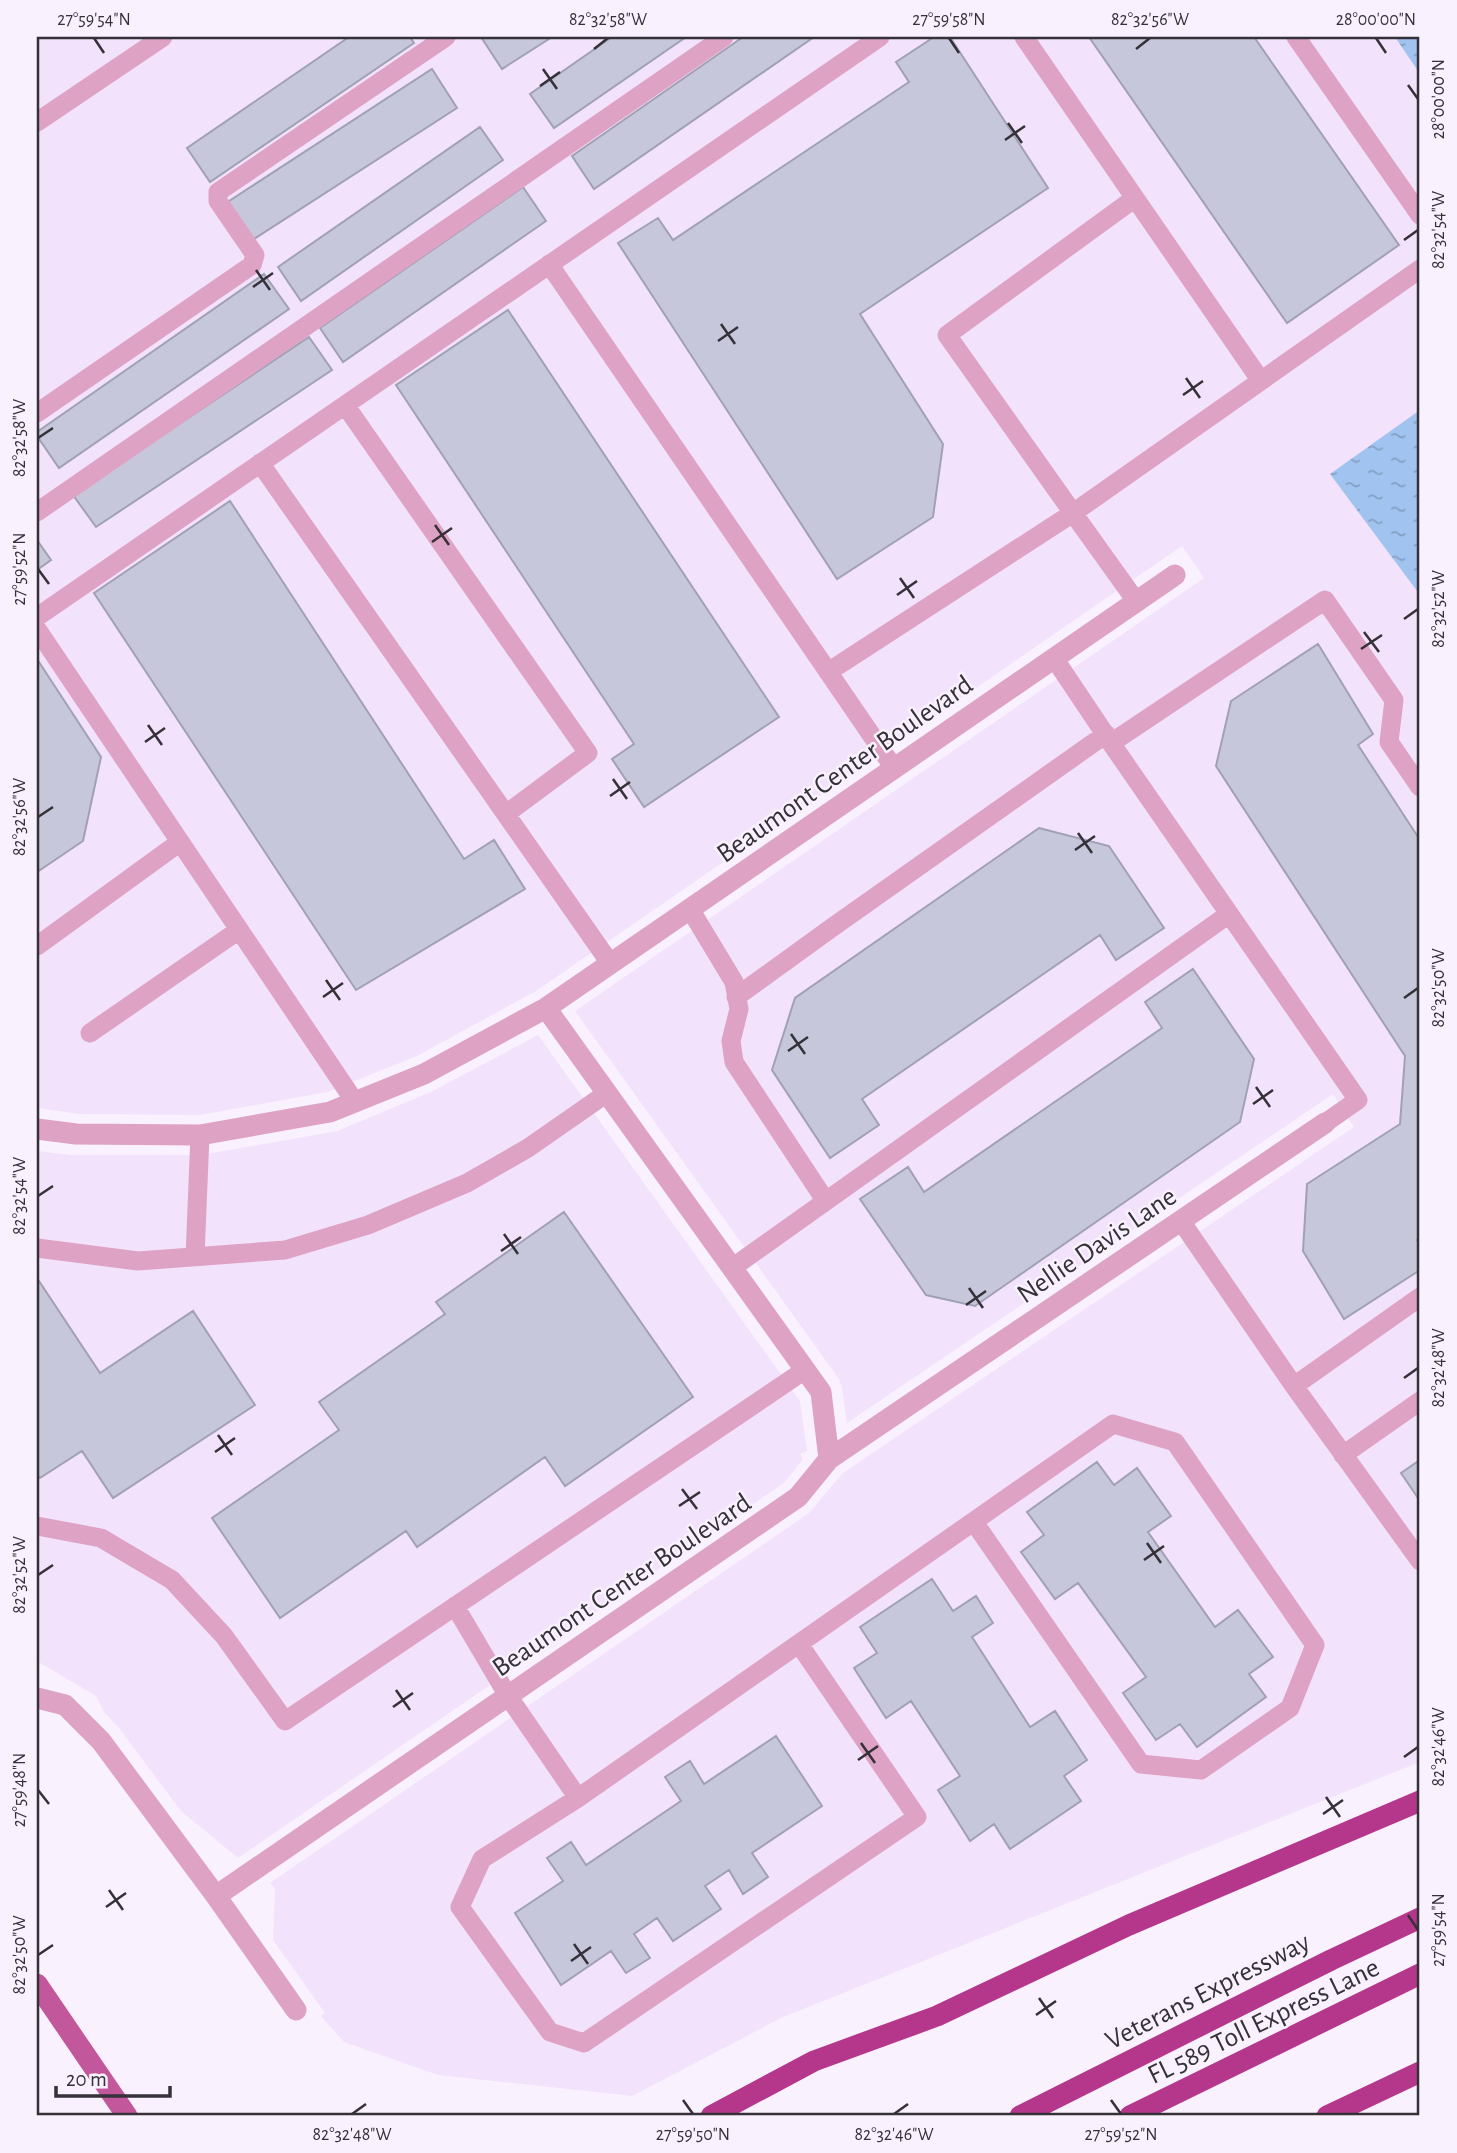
<svg xmlns="http://www.w3.org/2000/svg" width="1457" height="2153" font-family="'Alegreya Sans',sans-serif">
<defs>
<pattern id="water-ripples" width="26" height="14" patternUnits="userSpaceOnUse" patternTransform="scale(1.75)"><rect width="26" height="14" fill="#a1c3f0"/><path d="M2 4q2-2 4 0t4 0M15 11q2-2 4 0t4 0" fill="none" stroke="#849fc3"/></pattern>
</defs>
<rect width="100%" height="100%" fill="#f9f1fd"/>
<path fill="#f3e2fb" d="M37 37H1395L1420 74V410L1331 474 1420 595V1762L783 2017 632 2096 438 2075 344 2042 321 2016 325 2013 273 1940 275 1888 270 1883 809 1513 843 1473 1354 1127 1333 1094 847 1423 842 1387 839 1379 575 1011 1204 578 1182 546 536 991 417 1056 327 1092 200 1115 80 1114 37 1108Z
M538 1035 800 1401 807 1451 800 1454 803 1459 784 1483 238 1858 181 1811 119 1728 104 1712 96 1696 37 1661V1151L71 1155H201L337 1131 433 1091Z"/>
<path fill="url(#water-ripples)" d="M1395 37H1420V74Z
M1420 410V595L1330 474Z"/>
<path fill="#c6c7db" stroke="#a0a1b4" stroke-width="2" d="M349 37H410L414 43 210 182 187 148Z
M481 37H552L502 69Z
M612 37H686L554 128 530 94Z
M743 37H814L594 189 572 156Z
M934 37H950L1048 188 860 314 943 444 933 517 837 579 618 243 658 218 673 240 909 82 896 62Z
M1089 37H1254L1399 245 1287 323Z
M432 69 457 108 251 241 226 203Z
M480 127 503 160 301 301 278 267Z
M523 187 546 221 343 362 320 328Z
M264 274 289 309 59 468 37 436V432Z
M508 310 779 717 644 807 612 759 634 744 396 385Z
M309 337 332 370 96 527 73 495Z
M230 501 464 859 494 840 525 889 356 990 94 593Z
M37 540 51 560 37 570Z
M1318 644 1373 734 1358 745 1420 840V1238L1417 1240 1420 1245V1270L1344 1319 1303 1251 1307 1184 1400 1124 1405 1056 1216 766 1231 701Z
M37 659 101 757 83 841 37 872Z
M1039 828 1109 846 1164 928 1116 960 1100 935 862 1099 879 1125 830 1158 772 1070 795 998Z
M1193 969 1254 1059 1240 1122 975 1306 926 1295 860 1199 908 1167 924 1192 1162 1028 1145 1002Z
M564 1212 693 1397 565 1486 545 1457 417 1547 406 1531 280 1618 212 1518 339 1430 319 1402 445 1314 436 1302Z
M37 1278 100 1373 193 1311 255 1405 113 1498 82 1451 40 1478 37 1474Z
M1420 1460V1501L1401 1473Z
M1097 1462 1114 1485 1137 1468 1171 1516 1148 1532 1215 1627 1238 1610 1273 1657 1249 1674 1266 1697 1197 1747 1180 1724 1156 1740 1123 1693 1146 1677 1078 1583 1055 1599 1021 1552 1044 1535 1027 1512Z
M932 1579 953 1611 976 1596 993 1623 972 1637 1030 1727 1055 1711 1087 1760 1064 1776 1081 1801 1010 1849 994 1824 970 1841 938 1790 960 1776 911 1701 886 1718 854 1668 877 1653 860 1627Z
M776 1736 822 1806 752 1853 768 1877 743 1894 729 1870 705 1886 721 1909 673 1941 657 1918 634 1934 650 1958 626 1973 611 1951 561 1985 515 1913 563 1881 547 1858 571 1842 586 1865 681 1801 665 1777 690 1761 704 1784Z"/>
<g fill="none" stroke-linecap="round" stroke-linejoin="round">
<path stroke="#dea2c4" stroke-width="19" d="M1024 37 1261 381
M1296 37 1420 215
M37 122 163 37
M549 264 894 768
M345 405 588 753 506 814
M37 413 252 265 255 255 218 201V192L446 37
M260 463 610 963
M37 512 724 37
M1136 601 1073 513 1420 269
M37 617 880 37
M37 629 355 1102
M1054 658 1111 743 1325 600 1394 700 1389 742 1420 787
M828 672 1073 513 947 335 1135 198
M1111 743 1358 1100 1325 1123
M690 909 734 982 739 1009 731 1041 734 1062 825 1200
M37 946 180 842
M736 997 830 929 1106 734
M90 1033 239 930
M1181 1221 1294 1386 1420 1297
M37 1248 138 1261 285 1250 368 1225 467 1183 528 1148 607 1093
M195 1257 200 1135
M732 1268 1229 914
M1294 1386 1420 1561
M1343 1455 1420 1401
M37 1526 101 1538 172 1580 224 1636 285 1721 805 1370
M455 1606 508 1696 578 1798 1113 1424 1175 1442 1315 1645 1290 1708 1201 1770 1141 1764 974 1522
M578 1798 482 1859 460 1907 550 2032 584 2043 917 1817 799 1644"/>
<path stroke="#dea2c4" stroke-width="21" d="M37 1129 76 1134 200 1135 330 1112 424 1074 546 1008 1175 575
M829 1459 1325 1123
M37 1698 65 1705 101 1741 216 1896 296 2010
M216 1896 798 1497 829 1459 821 1392 546 1008"/>
<path stroke="#c2579b" stroke-width="21" d="M37 1984 127 2116"/>
<path stroke="#b5378b" stroke-width="21" d="M711 2116 814 2061 937 2016 1129 1925 1420 1801
M1020 2116 1331 1960 1420 1918
M1130 2116 1420 1974
M1327 2116 1420 2072"/>
</g>
<path fill="none" stroke="#353138" stroke-width="2.5" d="M94 38 104 53M949 38 959 53M1376 38 1386 53M594 49 608 38M1136 49 1150 38M543 69 557 89M1408 85 1418 99M540 86 560 72M1008 123 1022 143M1005 140 1025 126M1404 240 1418 230M256 270 270 290M253 287 273 273M721 324 735 344M718 341 738 327M1186 378 1200 398M1183 395 1203 381M38 438 53 428M435 525 449 545M432 542 452 528M38 569 49 584M900 578 914 598M897 595 917 581M1404 619 1418 609M1364 632 1379 652M1361 649 1382 635M148 725 162 745M145 742 165 728M613 779 627 799M610 796 630 782M38 817 53 807M1078 833 1092 853M1075 850 1095 836M326 980 340 1000M323 997 343 983M1404 998 1418 988M791 1034 805 1054M788 1051 808 1037M1256 1087 1270 1107M1253 1104 1273 1090M38 1196 53 1186M504 1234 518 1254M501 1251 521 1237M969 1288 983 1308M966 1305 986 1291M1404 1378 1418 1368M218 1435 232 1455M215 1452 235 1438M682 1489 697 1509M679 1506 700 1492M1147 1543 1161 1563M1144 1560 1164 1546M38 1575 53 1565M396 1690 410 1710M393 1707 413 1693M861 1743 875 1763M1404 1757 1418 1747M858 1760 878 1746M38 1790 49 1804M1326 1797 1340 1817M1323 1814 1343 1800M109 1890 123 1910M106 1907 126 1893M1408 1915 1418 1930M574 1944 588 1964M38 1955 53 1945M571 1961 591 1947M1039 1998 1053 2018M1036 2015 1056 2001M683 2100 693 2114M1111 2100 1121 2114M352 2114 366 2104M894 2114 908 2104"/>
<g text-anchor="middle" stroke-width="5" stroke-linejoin="round" paint-order="stroke">
<g font-size="28" fill="#353138" stroke="#f9f1fd">
<text transform="translate(844 768) rotate(-35)" y="10">Beaumont Center Boulevard</text>
<text transform="translate(1096 1244) rotate(-34)" y="10">Nellie Davis Lane</text>
<text transform="translate(621 1584) rotate(-34)" y="10">Beaumont Center Boulevard</text>
<text transform="translate(1207 1990) rotate(-27)" y="10">Veterans Expressway</text>
<text transform="translate(1263 2020) rotate(-26)" y="10">FL 589 Toll Express Lane</text>
</g>
</g>
<rect width="1457" height="2153" fill="none" stroke="#f9f1fd" stroke-width="77"/>
<path d="M56 2086v10h114v-10" fill="none" stroke="#353138" stroke-width="3.5"/>
<text x="66" y="2086" font-size="21" fill="#353138" stroke="#f9f1fd" stroke-width="5" paint-order="stroke">20 m</text>
<rect x="38" y="38" width="1380" height="2076" fill="none" stroke="#353138" stroke-width="2.5"/>
<g font-size="18" text-anchor="middle" fill="#353138">
<text x="94" y="25">27°59'54"N</text>
<text x="608" y="25">82°32'58"W</text>
<text x="949" y="25">27°59'58"N</text>
<text x="1150" y="25">82°32'56"W</text>
<text x="1376" y="25">28°00'00"N</text>
<text transform="translate(1438 99) rotate(-90)" y="6">28°00'00"N</text>
<text transform="translate(1438 230) rotate(-90)" y="6">82°32'54"W</text>
<text transform="translate(19 438) rotate(-90)" y="6">82°32'58"W</text>
<text transform="translate(19 569) rotate(-90)" y="6">27°59'52"N</text>
<text transform="translate(1438 609) rotate(-90)" y="6">82°32'52"W</text>
<text transform="translate(19 817) rotate(-90)" y="6">82°32'56"W</text>
<text transform="translate(1438 988) rotate(-90)" y="6">82°32'50"W</text>
<text transform="translate(19 1196) rotate(-90)" y="6">82°32'54"W</text>
<text transform="translate(1438 1368) rotate(-90)" y="6">82°32'48"W</text>
<text transform="translate(19 1575) rotate(-90)" y="6">82°32'52"W</text>
<text transform="translate(1438 1747) rotate(-90)" y="6">82°32'46"W</text>
<text transform="translate(19 1790) rotate(-90)" y="6">27°59'48"N</text>
<text transform="translate(1438 1930) rotate(-90)" y="6">27°59'54"N</text>
<text transform="translate(19 1955) rotate(-90)" y="6">82°32'50"W</text>
<text x="352" y="2140">82°32'48"W</text>
<text x="693" y="2140">27°59'50"N</text>
<text x="894" y="2140">82°32'46"W</text>
<text x="1121" y="2140">27°59'52"N</text>
</g>
</svg>
